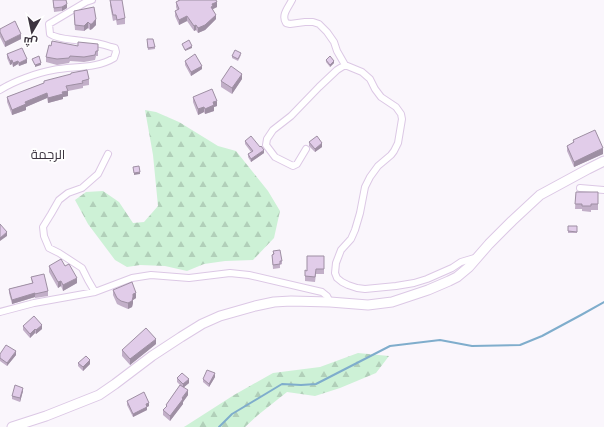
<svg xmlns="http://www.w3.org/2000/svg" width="604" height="427" font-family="'Archivo Narrow',Cairo,sans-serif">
<defs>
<pattern id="forest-firs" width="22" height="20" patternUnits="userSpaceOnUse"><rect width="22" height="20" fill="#cdf1d6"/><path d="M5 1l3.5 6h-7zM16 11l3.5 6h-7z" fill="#b1cfb9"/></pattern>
</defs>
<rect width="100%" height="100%" fill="#faf6fc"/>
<path fill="url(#forest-firs)" d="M145 110 156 112 179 122 218 146 236 151 268 191 280 211 274 238 253 260 225 261 204 264 187 271 165 266 140 265 127 267 115 260 88 224 75 200 86 192 103 191 119 202 133 223 144 222 158 206 153 155Z
M358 353 389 356 376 373 340 388 315 396 287 392 258 415 245 427H184L234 395 273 373 320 367Z"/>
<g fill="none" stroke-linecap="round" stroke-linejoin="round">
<path stroke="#7fadcc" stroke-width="2" d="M219 427 232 414 282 384 301 385 316 384 390 346 440 340 472 346 520 345 542 336 581 315 604 302"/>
<defs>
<path id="minor" d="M292 0C288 8 281 15 286 23L290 24 305 22H313L319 24 327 32 334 42 337 51 345 65 362 72 370 79 375 89 381 97 396 107 401 114 402 119 398 143 394 151 391 155 378 166 370 177 365 187 360 213 355 230 351 239 341 250 336 263 335 273 337 278 342 282 348 285 357 288 365 289 396 286 414 283 427 279 452 268 461 262 478 257
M0 90C14 81 37 73 53 70 73 66 96 69 114 58L116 52 115 48 111 47C102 44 92 42 82 41 72 39 59 40 50 34L49 24 86 2 92 0
M306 149 297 164 293 166 275 157 266 145 267 139 273 130 291 116 319 87 337 70 345 65
M580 188 604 190
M95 292 88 280 82 268 59 253 49 248 44 236 43 227 51 214 59 200 68 193 82 188 98 174 108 154
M0 312 34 303 95 292 132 278 151 275 189 278 230 273 249 275 322 292 327 296 330 302"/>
<path id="secondary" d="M12 427 46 416 99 395 115 384 152 356 181 337 202 324 220 316 255 306 274 302 291 301 330 302 368 305 392 302 428 290 449 281 457 277 469 267 489 244 512 221 540 195 588 169 604 161"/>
</defs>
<use href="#minor" stroke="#dcc8e5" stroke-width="8"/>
<use href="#secondary" stroke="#dcc8e5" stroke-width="11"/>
<use href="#minor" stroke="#fff" stroke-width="6"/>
<use href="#secondary" stroke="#fff" stroke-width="9"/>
</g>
<path fill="#c2afc8" d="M53 0H66L67 8 62 11 54 12Z
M110 0 125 18V24L117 25 116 20 113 21 110 5Z
M178 0H216L217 7 213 9 216 19 205 30 198 33 196 30 194 31 187 21 179 25 175 16V11L177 10 176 7V2L178 1Z
M74 11 96 25 92 29 90 30 88 28 84 31 75 30 74 16Z
M0 29 21 39 5 47 0 37Z
M147 41 155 47V49L148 50Z
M51 46H78L98 49V56H96L95 60 84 62 70 61 69 63 57 65 46 62V57Z
M7 54 27 63 19 66 18 64 13 67 12 64 10 65 7 58Z
M241 55 238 61 232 58V56Z
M326 60 334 63 330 67 326 62Z
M185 61 202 69 191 76 185 65Z
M89 79V85L83 86V88L68 91V96L63 97V99L48 103 47 98 26 107V110L12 115 7 102V97L44 83V81Z
M242 79 232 94 221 87V81Z
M193 97 217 106 214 107V111L205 114 204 112 198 115 193 102Z
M573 140 603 154 574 167 567 151V146L573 143Z
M245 141 264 153 251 162 248 157V154L251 152 245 144Z
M309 142 322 147 315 152 309 146Z
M576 192H598V210H591V212L582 211V209H575Z
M568 226H577V233H568Z
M273 251 282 261V264L280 265V268L273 269 272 255 273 254Z
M324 256V274H316L315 282 305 281V276L307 271Z
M49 266H65L77 283 63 291 61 286 58 288 49 272Z
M31 277 48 291V296L35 298V297L12 304 9 293V289L32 283Z
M113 290 136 298 133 300V303L132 307 128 309 121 306 117 304 113 295Z
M23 326 42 329 36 334 35 333 30 338 23 330Z
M156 344 130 365 122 356V350Z
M0 354 16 355 7 366 0 361Z
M78 363 90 364 83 371 78 366Z
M215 377 209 387 203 382V379Z
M177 378 189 383 184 387 188 395 183 402V404L170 421 163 415V410L166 407V405L180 385 177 382Z
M23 391 20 402 12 399V396Z
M127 401 149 406 147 407V410L133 417 127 405Z"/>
<path fill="#9e8fa3" d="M217 2V7L213 9 211 11 212 4Z
M67 4V8L62 11V7Z
M216 15V19L205 30 198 33V28Z
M187 16V21L179 25V20Z
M96 19V25L92 29 90 30V24Z
M88 22V28L84 31V26Z
M196 25V30L194 31V26Z
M21 34V39L5 47V42Z
M192 46V48L185 51V50Z
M27 59V63L19 66V63Z
M12 60V64L10 65V61Z
M18 61V64L13 67V63Z
M334 61V63L330 67V65Z
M41 63V65L35 67V65Z
M202 66V69L191 76V72Z
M242 74V79L232 94V88Z
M68 91V96L63 97V99L48 103V98L62 92Z
M47 93V98L26 107V110L12 115V110L25 102Z
M217 101V106L214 107V111L205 114V109L213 102Z
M204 107V112L198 115V109Z
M322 143V147L315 152V149Z
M603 148V154L574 167V162Z
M264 150V153L251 162V159Z
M140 172V174L134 175V173Z
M7 232V236L0 241V238Z
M77 278V283L63 291V285Z
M61 281V286L58 288V282Z
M35 293V297L12 304V300Z
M136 293V298L133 300V303L132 307 128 309V303L133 294Z
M42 325V329L36 334V330Z
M35 329V333L30 338V334Z
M156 339V344L130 365V359Z
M16 351V355L7 366V363Z
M90 360V364L83 371V367Z
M215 373V377L209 387V384Z
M189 379V383L183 388V384Z
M23 388V391L20 402V398Z
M188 390V395L183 402V404L170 421V416Z
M149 403V406L147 407V410L133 417V414L146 404Z"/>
<path fill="#e1cce9" stroke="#9e8fa3" d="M53 0H66L67 4 62 7 54 8Z
M110 0H122L125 18 117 20 116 15H113Z
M180 0H216L217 2 212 4 213 6 211 7 216 15 205 25 198 28 196 25 194 26 187 16 179 20 175 11 179 9 176 2Z
M94 7 96 19 92 24H90L88 22 84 26 75 25 74 11Z
M15 21 21 34 5 42 0 32V29Z
M147 39H153L155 47 148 48Z
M189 40 192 46 185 50 182 44Z
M52 41 78 46V42L98 44V51H96L95 55 84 57 70 56 69 58 57 59 46 57 49 45 51 46Z
M22 48 27 59 19 63 18 61 13 63 12 60 10 61 7 54Z
M235 50 241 53 238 59 232 56Z
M195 54 202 66 191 72 185 61Z
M39 56 41 63 35 65 32 59Z
M330 56 334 61 330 65 326 60Z
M231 66 242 74 232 88 221 81Z
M87 70 89 79 82 81 83 83 66 86 68 91 62 92 63 94 48 98 47 93 25 102 26 104 12 110 7 97 44 83V81L71 74V73Z
M212 89 217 101 213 102 214 105 205 109 204 107 198 109 193 97Z
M595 130 603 148 574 162 567 146 574 142 573 140Z
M251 136 260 147 261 146 264 150 251 159 248 154 253 151 245 141Z
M317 136 322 143 315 149 309 142Z
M139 166 140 172 134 173 133 167Z
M576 192H598V204H591V206H582V204H575Z
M0 224 7 232 0 238Z
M568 226H577V232L568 231Z
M280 250 282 261H280V264L273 265 272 255 274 254 273 251Z
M307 256H324V269H316L315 277 305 276V270L307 271Z
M61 259 65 266 69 264 77 278 63 285 61 281 58 282 49 266Z
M44 274 48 291 35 294V293L12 300 9 289 33 283 31 277Z
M132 282 136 293 133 294V297L132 301 128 303 121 301 117 298 113 290Z
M34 316 42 325 36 330 35 329 30 334 23 326Z
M146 328 156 339 130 359 122 350Z
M6 345 16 351 7 363 0 358V354Z
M86 356 90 360 83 367 78 363Z
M207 370 215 373 209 384 203 379Z
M182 373 189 379 183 384 177 378Z
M15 385 23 388 20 398 12 396Z
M180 385 188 390 182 398 183 399 170 416 163 410 167 406 166 405Z
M144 392 149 403 146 404 147 407 133 414 127 401Z"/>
<g text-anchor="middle" stroke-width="3.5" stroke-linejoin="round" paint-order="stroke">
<g font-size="13" fill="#3c343f" stroke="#fff">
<text x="48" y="159">الرجمة</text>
</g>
</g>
<g transform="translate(32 32) rotate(189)" stroke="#ffffff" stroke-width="3" paint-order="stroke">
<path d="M0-3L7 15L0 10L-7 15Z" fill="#3c343f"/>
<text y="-6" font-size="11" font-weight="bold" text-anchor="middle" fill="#3c343f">ش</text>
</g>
</svg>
